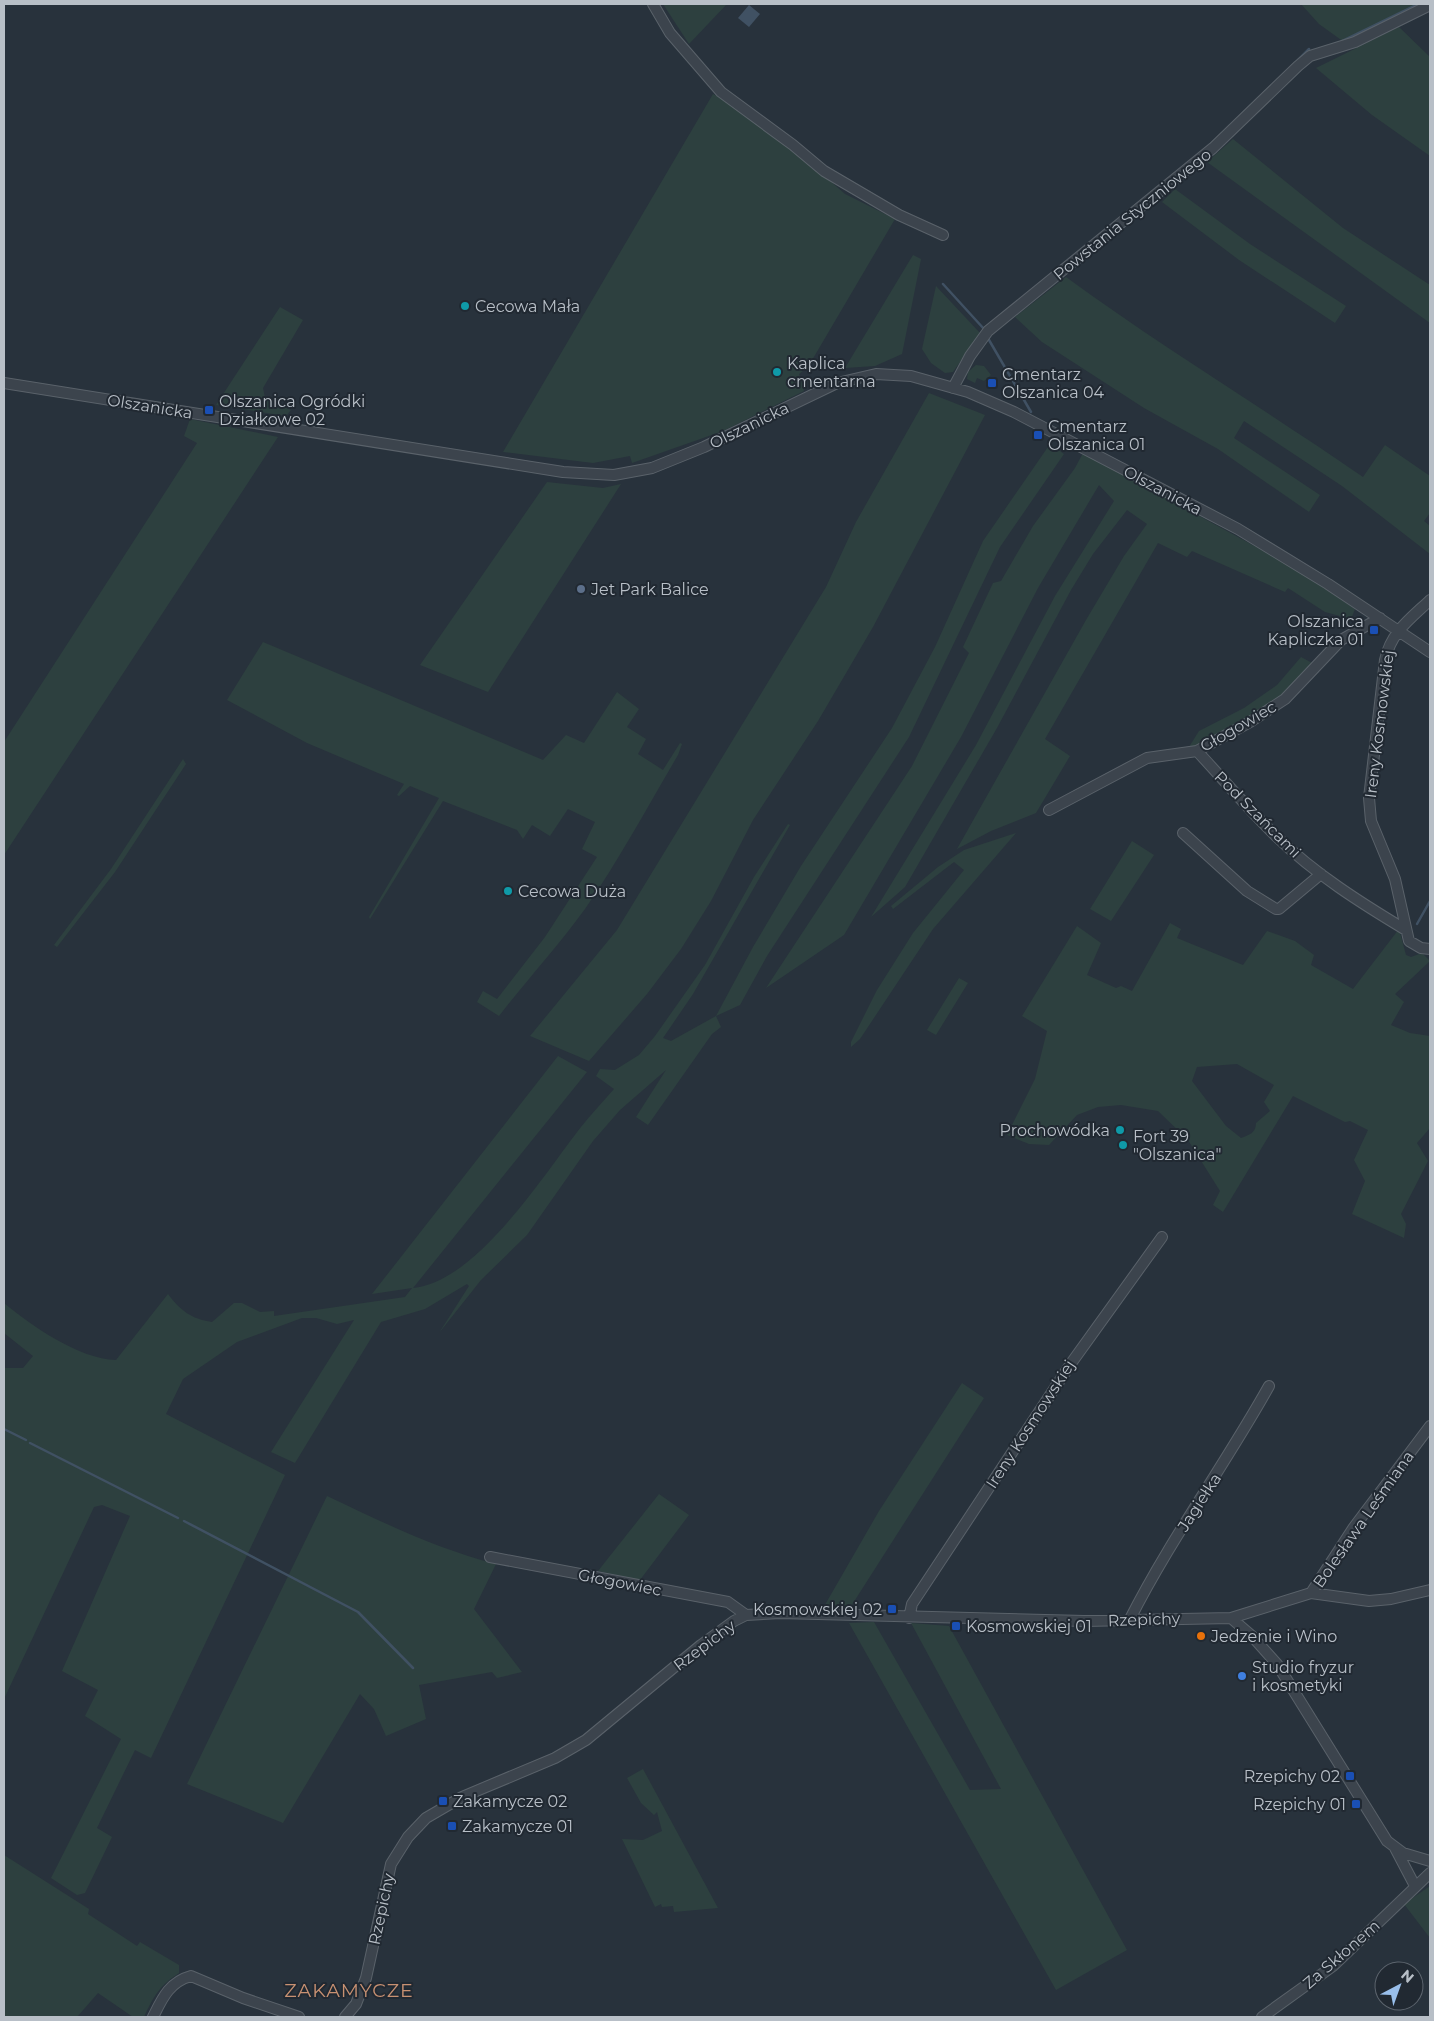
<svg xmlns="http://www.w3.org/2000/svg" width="1434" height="2021" font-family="Montserrat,sans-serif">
<rect width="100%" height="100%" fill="#28323c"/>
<path fill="#2d403f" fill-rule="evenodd" d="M663 4H727L689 44Z
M1301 4H1422L1344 42 1319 24Z
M1399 27 1430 57V156L1372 115 1316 68Z
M713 94 730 103 795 150 845 194 895 219 808 367 799 374 804 391 723 431 632 463 630 456 593 463 503 452Z
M1233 139 1343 228 1430 285V323L1207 162Z
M1175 189 1250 244 1346 306 1335 323 1239 260 1162 202Z
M913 255 921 259 902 354 875 366 845 368Z
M1066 277C1163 348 1265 409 1363 477L1385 445 1430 476V513L1424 521 1430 526V554L1342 486 1244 421 1234 438 1320 495 1309 512 1218 449 1144 408 1042 342 1015 317Z
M936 286 980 333 953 372 945 373 931 363 922 349Z
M280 307 303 320 263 388 265 398 291 410 286 416 216 405Z
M976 365 984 366 991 375 984 381 977 378 975 383 967 379 968 372Z
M929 393 985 415 873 627 818 721 753 820 711 901 681 949 647 994 589 1061 530 1036 617 930 826 587 856 522Z
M190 419 278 437 4 855V742L197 443 184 436Z
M1050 444 1064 454 1000 547 909 737 767 956 740 1005 716 1016 721 1027 712 1034 648 1125 636 1117 666 1070 620 1110 593 1141 527 1235 481 1280 439 1333 469 1286 467 1284 425 1309 381 1322 295 1463 271 1452 354 1320 337 1324 316 1318H302L237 1342 183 1379 166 1414 285 1475 151 1758 135 1750 97 1828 112 1837 85 1893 77 1895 51 1878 121 1739 85 1716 98 1690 62 1671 130 1516 102 1505 94 1507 4 1699V1368H23L33 1356 4 1333V1303C32 1326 79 1359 116 1360L168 1294C180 1310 191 1319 212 1322L234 1303H242L260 1312 274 1311V1316L405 1297 412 1288 372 1294 558 1056 587 1072 413 1288C477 1282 544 1174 581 1127 591 1114 603 1102 614 1089L596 1076 600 1069 615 1070 639 1055 655 1036 705 965 754 877 788 824 790 825 693 994 663 1038 671 1041 716 1016 753 947 801 866 892 728 935 647 983 541Z
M1083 453 1299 570 1355 609 1351 619 1325 612 1288 588 1285 592 1192 551 1187 557 1158 543 1045 739 1070 756 1036 813 991 831 957 849 1086 620 1124 556 1147 524 1127 510 1093 554 1071 590 997 728 905 887 871 917 976 745 1055 596 1114 501 1099 485 1038 588 961 737 844 935 766 988 912 766 969 653 963 647 993 583 1001 581 1033 526 1075 468Z
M547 482 603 488 621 484 488 692 420 665Z
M263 642 543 760 566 735 584 743 617 692 639 709 627 727 646 739 638 754 663 770 680 743 682 744 678 755C648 806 619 860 585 909 558 946 527 980 499 1016L477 1002 483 991 497 999 545 937 597 857 582 849 595 822 568 809 550 836 532 825 523 839 517 830 443 801 370 919 369 917 439 798 410 786 399 796 397 795 404 784 307 743 227 700Z
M1301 657 1314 664 1290 699 1202 753 1189 747 1199 731 1244 708 1277 685Z
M183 759 186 764 115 872 57 947 54 945 111 869Z
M1016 833 933 929 860 1039 851 1047V1042L877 990 913 933 964 870 954 862 893 909 891 906 938 867 964 850Z
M1132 841 1154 855 1111 921 1090 909Z
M1170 923 1181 929 1177 938 1243 965 1267 931 1295 941 1314 955 1311 965 1353 989 1399 929 1406 955 1411 957 1422 953 1430 961 1395 994 1404 1002 1391 1025 1410 1033 1430 1036V1128L1417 1143 1428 1161 1401 1214 1406 1224 1404 1238 1352 1214 1365 1181 1354 1160 1368 1130 1350 1121 1345 1122 1293 1096 1223 1212 1213 1205 1220 1191 1188 1140 1158 1111 1121 1105 1098 1107 1077 1115 1049 1145 1029 1144 1007 1135 1035 1079 1047 1031 1022 1016 1077 926 1101 943 1087 975 1116 988 1121 986 1132 991ZM1237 1064 1274 1085 1264 1102 1270 1111 1256 1123C1256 1133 1249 1135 1241 1138L1226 1126 1192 1081 1197 1067Z
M959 978 968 983 936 1035 927 1030Z
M962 1383 984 1398 848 1611 822 1610 879 1511Z
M659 1494 689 1515 640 1580 598 1571Z
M327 1496C382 1522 437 1549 496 1564L474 1609 522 1672 497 1678 492 1672 419 1685 426 1719 386 1736 374 1709 360 1694 283 1823 187 1784Z
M874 1622 970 1790 1001 1789 911 1623 949 1626 1127 1950 1056 1990 849 1623Z
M643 1769 718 1908 674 1912 673 1906 662 1907 661 1904 655 1907 622 1839 643 1840 662 1831 657 1812 654 1815 641 1803 627 1778Z
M4 1855 89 1909 88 1914 137 1946 140 1942 179 1965V1973C159 1986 154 1996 144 2017H133L98 1993 77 2017H4Z
M1430 1886V1938L1404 1904Z"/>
<path fill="#405163" d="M749 5 760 14 749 27 738 18Z"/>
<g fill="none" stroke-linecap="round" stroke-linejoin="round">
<path stroke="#405163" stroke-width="2.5" d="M1342 41 1418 4
M1298 60 1309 49
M943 284 984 329 986 327
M989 340 1031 412
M1417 924 1430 901
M4 1429 26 1440
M30 1443 178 1518
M184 1521 358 1612 413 1668"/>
<defs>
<path id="minor" d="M653 4 670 33 721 92 793 145 824 171 899 215 943 235
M4 383 563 472 614 475 652 468 704 447 837 383 876 374 911 376 968 392 1014 412 1238 529 1328 584 1430 652
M953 388 970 356 988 331 1213 148 1298 66 1310 56 1355 42 1430 5
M1430 600C1410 619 1391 632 1385 660L1369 798 1371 821 1395 879 1409 941 1421 948 1430 949
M1197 751C1223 779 1249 810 1277 837 1315 874 1361 903 1406 930
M1049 810 1147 758 1197 751 1250 722 1285 699 1341 640 1380 618
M1183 833 1247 891 1276 909H1279L1321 874
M490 1557 728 1602 746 1615
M1311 1593 1369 1601 1391 1599 1430 1590
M909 1618 912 1604 1072 1362 1162 1237
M1231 1618 1252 1636 1277 1664 1387 1841 1403 1853 1430 1861
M1130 1619C1171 1538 1225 1465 1269 1386
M1395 1848 1415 1886
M153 2017C162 1999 169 1982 191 1976L243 1998 299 2017
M345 2017 356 2004 366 1978 391 1864 408 1837 426 1818 462 1797 555 1758 586 1740 701 1645 734 1621 746 1615 780 1613 1084 1621 1231 1618 1311 1593 1354 1527 1430 1426
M1262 2017 1333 1966 1430 1873"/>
</defs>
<use href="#minor" stroke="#5a626a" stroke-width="12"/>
<use href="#minor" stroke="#3c444d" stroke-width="10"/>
</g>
<g fill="#0f9aa8" stroke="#212932" stroke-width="2">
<circle cx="465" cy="306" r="5"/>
<circle cx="777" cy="372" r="5"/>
<circle cx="508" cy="891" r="5"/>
<circle cx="1120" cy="1130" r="5"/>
<circle cx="1123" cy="1145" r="5"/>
</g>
<g fill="#1a4fb4" stroke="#212932" stroke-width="2">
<rect x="987" y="378" width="10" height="10" rx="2.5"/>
<rect x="204" y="405" width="10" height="10" rx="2.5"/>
<rect x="1033" y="430" width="10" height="10" rx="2.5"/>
<rect x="1369" y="625" width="10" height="10" rx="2.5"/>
<rect x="887" y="1604" width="10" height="10" rx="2.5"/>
<rect x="951" y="1621" width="10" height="10" rx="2.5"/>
<rect x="1345" y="1771" width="10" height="10" rx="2.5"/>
<rect x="438" y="1796" width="10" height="10" rx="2.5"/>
<rect x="1351" y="1799" width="10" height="10" rx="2.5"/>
<rect x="447" y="1821" width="10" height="10" rx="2.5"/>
</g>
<circle fill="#5c6f8a" stroke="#212932" stroke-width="2" cx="581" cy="589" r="5"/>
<circle fill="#e8710a" stroke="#212932" stroke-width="2" cx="1201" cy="1636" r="5"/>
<circle fill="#3f7fe0" stroke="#212932" stroke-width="2" cx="1242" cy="1676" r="5"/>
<g text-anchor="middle" stroke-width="4" stroke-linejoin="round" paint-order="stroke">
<g font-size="16" fill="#b8bfc7" stroke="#212932">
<text transform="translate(1132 214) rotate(-39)" y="6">Powstania Styczniowego</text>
<text transform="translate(150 406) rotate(9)" y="6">Olszanicka</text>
<text transform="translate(749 425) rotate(-26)" y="6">Olszanicka</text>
<text transform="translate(1163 490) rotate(28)" y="6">Olszanicka</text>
<text transform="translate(1379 724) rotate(-83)" y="6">Ireny Kosmowskiej</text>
<text transform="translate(1238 726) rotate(-30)" y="6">Głogowiec</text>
<text transform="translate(1258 814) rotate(45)" y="6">Pod Szańcami</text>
<text transform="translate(1030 1424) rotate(-57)" y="6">Ireny Kosmowskiej</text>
<text transform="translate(1199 1502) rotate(-57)" y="6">Jagiełka</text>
<text transform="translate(1363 1519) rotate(-55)" y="6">Bolesława Leśmiana</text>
<text transform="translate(620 1582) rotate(11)" y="6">Głogowiec</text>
<text transform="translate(1144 1619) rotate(-2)" y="6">Rzepichy</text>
<text transform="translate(704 1645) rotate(-37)" y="6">Rzepichy</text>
<text transform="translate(381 1909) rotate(-78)" y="6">Rzepichy</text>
<text transform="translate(1341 1954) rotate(-41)" y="6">Za Skłonem</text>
</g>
<g font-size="16" fill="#b8bfc7" stroke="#212932" text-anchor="start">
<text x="475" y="312">Cecowa Mała</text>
<text x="787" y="369">Kaplica<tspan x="787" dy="18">cmentarna</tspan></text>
<text x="1002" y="380">Cmentarz<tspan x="1002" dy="18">Olszanica 04</tspan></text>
<text x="219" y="407">Olszanica Ogródki<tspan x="219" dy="18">Działkowe 02</tspan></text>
<text x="1048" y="432">Cmentarz<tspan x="1048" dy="18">Olszanica 01</tspan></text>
<text x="591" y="595">Jet Park Balice</text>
<text x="1364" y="627" text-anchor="end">Olszanica<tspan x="1364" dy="18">Kapliczka 01</tspan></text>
<text x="518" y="897">Cecowa Duża</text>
<text x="1110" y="1136" text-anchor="end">Prochowódka</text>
<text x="1133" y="1142">Fort 39<tspan x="1133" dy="18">"Olszanica"</tspan></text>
<text x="882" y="1615" text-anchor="end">Kosmowskiej 02</text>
<text x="966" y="1632">Kosmowskiej 01</text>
<text x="1211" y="1642">Jedzenie i Wino</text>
<text x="1252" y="1673">Studio fryzur<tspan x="1252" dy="18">i kosmetyki</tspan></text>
<text x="1340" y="1782" text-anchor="end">Rzepichy 02</text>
<text x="453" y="1807">Zakamycze 02</text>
<text x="1346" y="1810" text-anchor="end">Rzepichy 01</text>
<text x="462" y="1832">Zakamycze 01</text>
</g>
<g font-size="19" letter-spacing="1" fill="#c89172" stroke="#212932">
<text x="349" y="1997">ZAKAMYCZE</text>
</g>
</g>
<rect width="1434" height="2021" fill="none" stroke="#b8bfc7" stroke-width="10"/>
<g transform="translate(1399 1986) rotate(41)"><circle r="24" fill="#212932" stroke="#5d656e"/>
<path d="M0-4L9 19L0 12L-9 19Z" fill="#99bfeb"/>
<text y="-8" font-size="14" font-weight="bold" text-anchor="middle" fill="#b8bfc7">N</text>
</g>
</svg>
